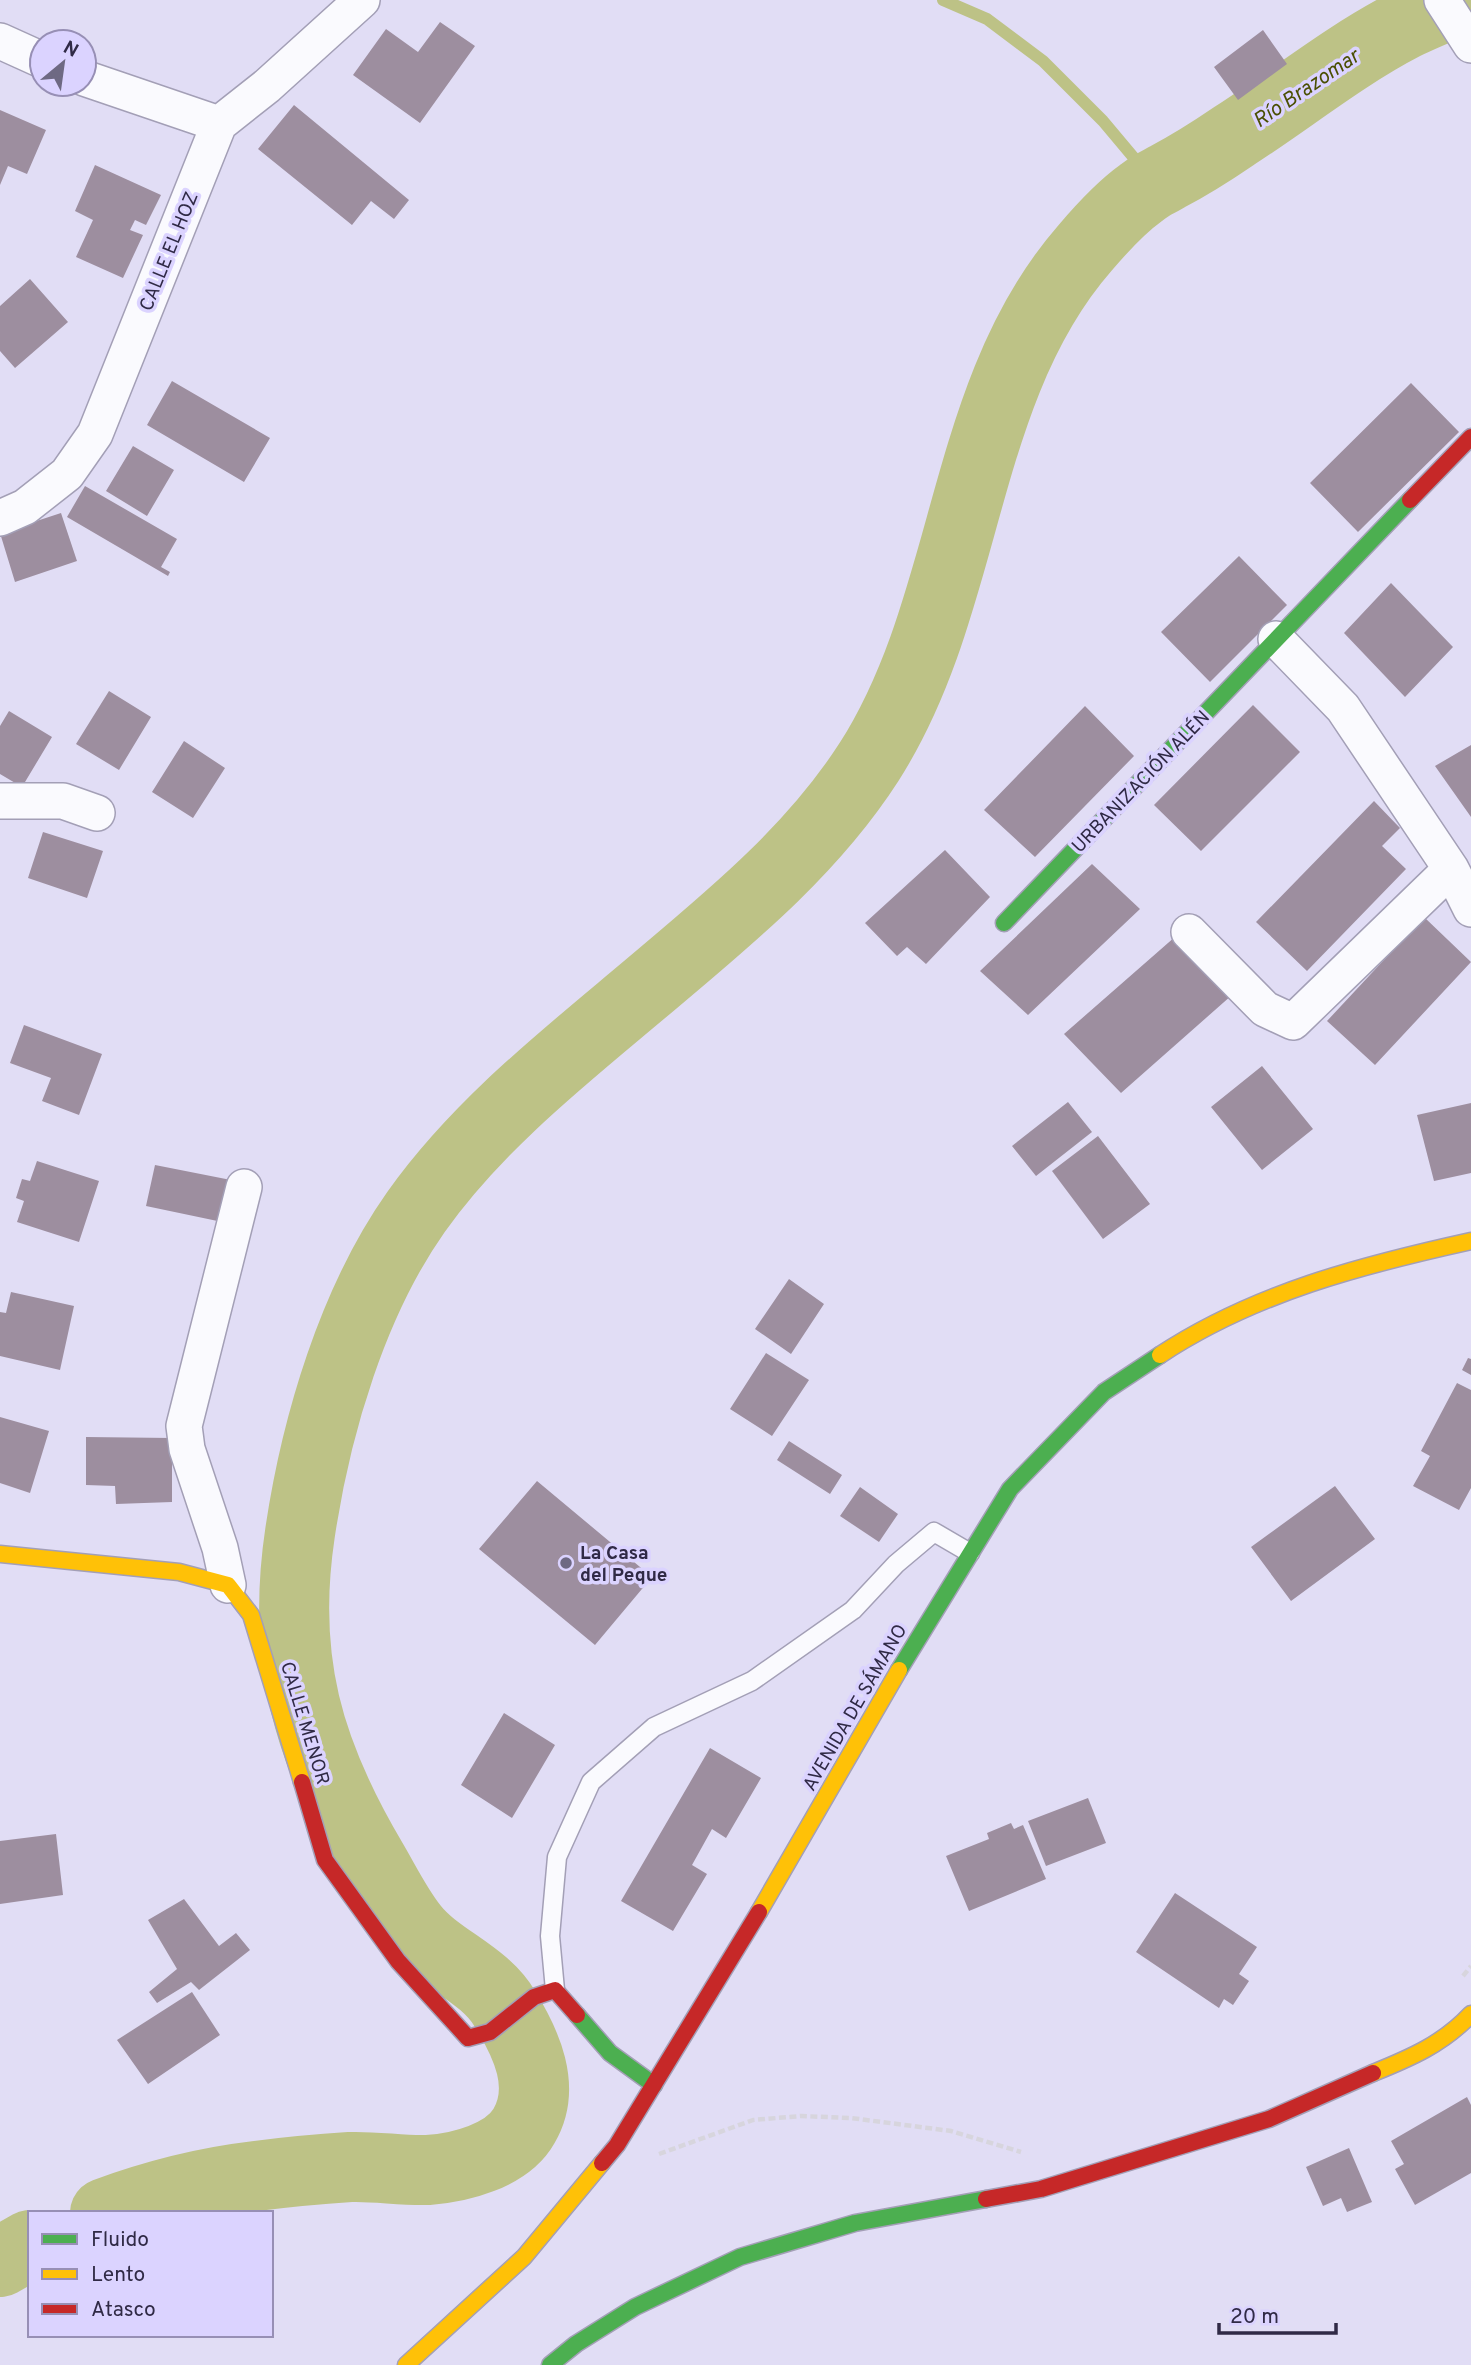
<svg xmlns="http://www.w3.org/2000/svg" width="1471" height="2365" font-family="Overpass,sans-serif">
<rect width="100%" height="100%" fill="#e1ddf5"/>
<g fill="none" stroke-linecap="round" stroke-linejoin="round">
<path stroke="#bdc286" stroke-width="12" d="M943 0 987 19 1043 61 1103 121 1155 183"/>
<path stroke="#bdc286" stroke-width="70" d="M105 2213C154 2195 205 2182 256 2176 287 2172 319 2169 350 2167 376 2166 402 2171 428 2170 459 2168 507 2156 524 2126 547 2087 526 2043 505 2009 484 1973 438 1959 413 1927 397 1907 385 1882 372 1860 308 1752 281 1659 300 1533 316 1425 353 1301 416 1212 482 1119 576 1048 663 974 738 911 815 846 869 762 971 603 959 392 1085 248 1102 228 1120 208 1141 193 1157 181 1150 187 1167 177 1190 165 1212 151 1234 136 1290 100 1344 56 1404 25 1422 16 1442 8 1461 0
M0 2262 30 2245"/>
</g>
<path fill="#9d8e9f" d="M440 22 475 46 420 123 353 75 386 29 418 52Z
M1263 30 1287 64 1238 100 1214 67Z
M294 105 409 200 394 219 371 201 352 225 258 149Z
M0 110 46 130 27 174 8 166 0 185Z
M95 165 161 195 146 225 135 220 130 230 143 235 123 278 76 257 93 220 75 211Z
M30 279 68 322 15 368 0 351V306Z
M172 381 270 438 244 482 147 425Z
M1411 383 1459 432 1358 532 1310 483Z
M133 446 174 470 147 516 106 491Z
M85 486 177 539 161 567 170 572 168 576 67 517Z
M61 513 77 561 15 582 0 533Z
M1239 556 1287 605 1210 682 1161 632Z
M1391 583 1453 647 1405 697 1344 633Z
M109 691 151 717 119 770 76 744Z
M1253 705 1300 752 1201 851 1154 805Z
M1085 706 1134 756 1035 857 984 810Z
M9 711 52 737 22 787 0 774V726Z
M184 741 225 768 193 818 152 792Z
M1471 745V817L1435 766Z
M1374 801 1400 828 1382 846 1406 869 1307 971 1256 922Z
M43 832 103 851 87 898 28 878Z
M945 850 990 897 926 964 907 947 897 956 865 923Z
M1092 864 1140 909 1028 1015 980 971Z
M1424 917 1471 962 1375 1065 1327 1021Z
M1176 936 1232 995 1121 1093 1064 1034Z
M24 1025 102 1054 79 1115 42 1101 51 1078 10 1063Z
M1262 1066 1313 1129 1262 1170 1211 1107Z
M1068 1102 1092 1132 1036 1176 1012 1146Z
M1471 1103V1173L1434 1181 1417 1115Z
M1098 1136 1150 1204 1103 1239 1052 1171Z
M37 1161 99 1181 79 1242 17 1222 24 1201 16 1198 22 1179 30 1181Z
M155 1165 236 1181 227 1223 146 1206Z
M789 1279 824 1304 791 1354 755 1329Z
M11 1292 74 1306 60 1370 0 1356V1312L6 1313Z
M766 1353 809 1380 772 1436 730 1409Z
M1468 1358 1471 1359V1375L1462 1370Z
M1457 1383 1471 1390V1488L1459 1510 1413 1486 1430 1456 1421 1451Z
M0 1417 49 1431 30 1493 0 1483Z
M86 1437 172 1438V1502L116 1504 115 1486 86 1485Z
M789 1441 842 1475 830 1494 777 1460Z
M537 1481 652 1577 595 1645 479 1549Z
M1335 1486 1375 1539 1291 1601 1251 1547Z
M860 1487 898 1514 879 1542 840 1516Z
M504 1713 555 1745 512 1818 461 1785Z
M710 1748 761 1778 726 1838 712 1829 692 1865 707 1874 673 1931 621 1901Z
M1088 1798 1106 1843 1046 1866 1028 1821Z
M1011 1823 1014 1829 1023 1825 1046 1879 969 1911 946 1856 989 1839 987 1833Z
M56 1834 63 1895 0 1904V1841Z
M1175 1893 1257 1947 1239 1974 1249 1981 1233 2005 1224 1999 1219 2008 1136 1952Z
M184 1899 219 1946 236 1933 250 1950 199 1990 191 1982 157 2003 149 1992 177 1969 148 1920Z
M192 1992 220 2035 148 2084 117 2040Z
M1467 2097 1471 2105V2173L1415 2205 1395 2169 1404 2164 1391 2141Z
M1349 2148 1372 2202 1347 2212 1341 2198 1323 2206 1306 2167Z"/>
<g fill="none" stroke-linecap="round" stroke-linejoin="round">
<defs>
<path id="lane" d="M555 1990 550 1936 557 1857 591 1782 654 1727 752 1681 853 1610 896 1564 934 1532 970 1553"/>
<path id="street" d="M1442 0 1471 45
M0 41 42 60
M84 78 219 124
M0 518 25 507 67 474 95 434 219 124 267 86 362 0
M1276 639 1343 708 1451 869 1471 909
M0 801H63L97 813
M1189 932 1265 1009 1293 1022 1451 869
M228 1585 220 1548 187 1449 184 1426 244 1187"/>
<path id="fast" d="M1004 923 1410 500
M899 1670 1010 1489 1104 1392 1160 1355
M577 2015 610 2053 654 2085
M550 2365 576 2344 635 2307 740 2257 855 2223 986 2199"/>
<path id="slow" d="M1160 1355C1254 1293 1362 1265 1471 1241
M0 1554 179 1572 228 1585 251 1615 302 1782
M759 1912 899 1670
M1373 2073C1410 2058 1443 2044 1471 2014
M406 2365 524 2257 602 2163"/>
<path id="jam" d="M1410 500 1471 437
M302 1782 325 1860 398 1961 468 2038 490 2032 534 1997 555 1990 577 2015
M602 2163 617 2145 759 1912
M986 2199 1041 2189 1269 2119 1373 2073"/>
</defs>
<use href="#lane" stroke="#a39fb6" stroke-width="21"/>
<use href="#street" stroke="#a39fb6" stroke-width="38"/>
<use href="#fast" stroke="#a39fb6" stroke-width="19"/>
<use href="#slow" stroke="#a39fb6" stroke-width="19"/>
<use href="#jam" stroke="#a39fb6" stroke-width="19"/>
<path stroke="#d7d5dd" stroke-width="4.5" stroke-dasharray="7 3.5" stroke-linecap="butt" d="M1463 1976 1471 1966
M659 2154 753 2120 801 2116 851 2118 951 2131 1021 2152"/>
<use href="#lane" stroke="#fafafe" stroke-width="18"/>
<use href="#street" stroke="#fafafe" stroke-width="35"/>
<use href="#fast" stroke="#4caf50" stroke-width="16"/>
<use href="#slow" stroke="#ffc107" stroke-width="16"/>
<use href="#jam" stroke="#c62828" stroke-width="16"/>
</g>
<circle fill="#6e6983" stroke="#dbd3ff" stroke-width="2.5" cx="566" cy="1563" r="7"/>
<g text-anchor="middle" stroke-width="7" stroke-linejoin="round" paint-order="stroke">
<g font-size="19" fill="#302a46" stroke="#dbd3ff">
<text transform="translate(168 251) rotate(-68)" y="7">CALLE EL HOZ</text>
<text transform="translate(1140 781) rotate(-46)" y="7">URBANIZACIÓN ALÉN</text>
<text transform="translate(854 1707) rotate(-60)" y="7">AVENIDA DE SÁMANO</text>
<text transform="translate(306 1723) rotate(73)" y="7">CALLE MENOR</text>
</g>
<g font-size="19" font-weight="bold" fill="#302a46" stroke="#dbd3ff" text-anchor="start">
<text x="580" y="1559">La Casa<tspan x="580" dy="22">del Peque</tspan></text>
</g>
<g font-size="21" font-style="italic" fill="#4a4f03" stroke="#dbd3ff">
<text transform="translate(1306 88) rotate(-34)" y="7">Río Brazomar</text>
</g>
</g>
<rect x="28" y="2211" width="245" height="126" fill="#dbd3ff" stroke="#978fb5" stroke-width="2"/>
<rect x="42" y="2234" width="35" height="10" fill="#4caf50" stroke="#978fb5" stroke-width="2"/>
<text x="91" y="2246" font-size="21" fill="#302a46">Fluido</text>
<rect x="42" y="2269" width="35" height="10" fill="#ffc107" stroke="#978fb5" stroke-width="2"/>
<text x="91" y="2281" font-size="21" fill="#302a46">Lento</text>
<rect x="42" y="2304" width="35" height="10" fill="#c62828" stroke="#978fb5" stroke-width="2"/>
<text x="91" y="2316" font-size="21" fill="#302a46">Atasco</text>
<g transform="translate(63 63) rotate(29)"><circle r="33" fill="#dbd3ff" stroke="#978fb5" stroke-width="2"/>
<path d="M0-5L12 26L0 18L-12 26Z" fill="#6e6983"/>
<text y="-10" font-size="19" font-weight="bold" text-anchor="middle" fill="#302a46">N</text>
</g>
<path d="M1219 2323v10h117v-10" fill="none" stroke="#302a46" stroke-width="3.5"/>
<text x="1230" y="2323" font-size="21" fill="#302a46" stroke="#dbd3ff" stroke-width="5" paint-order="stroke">20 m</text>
</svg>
